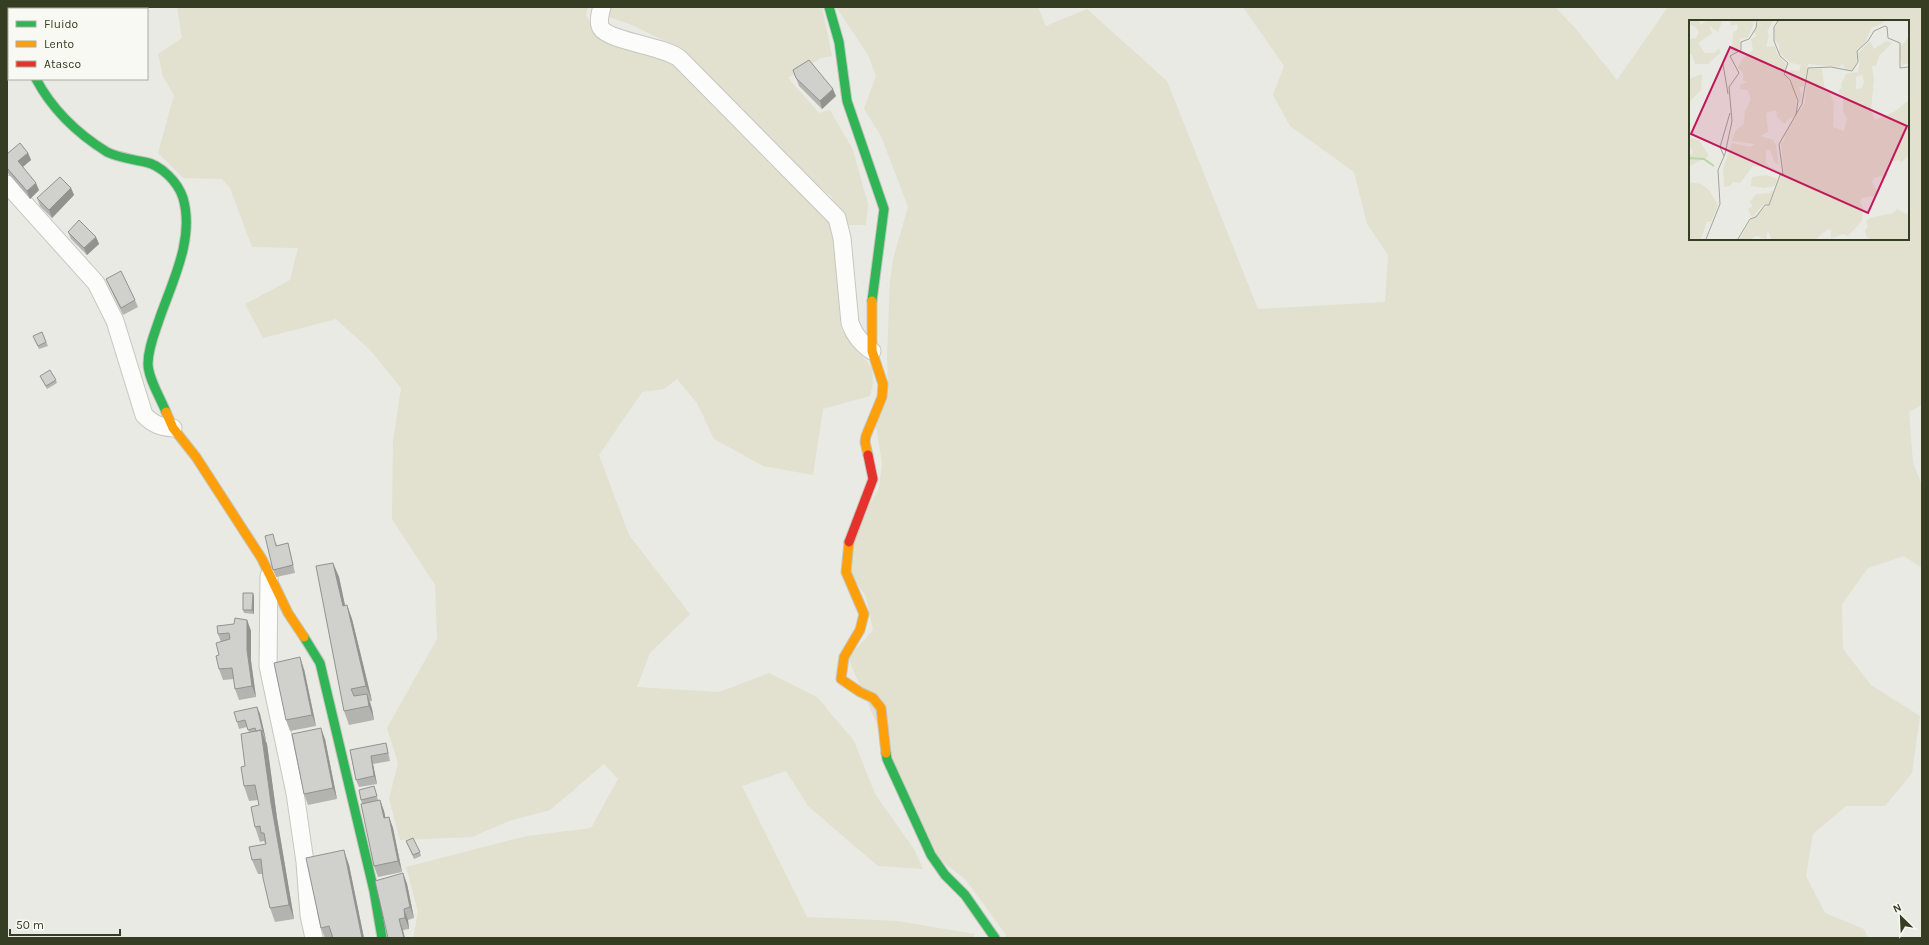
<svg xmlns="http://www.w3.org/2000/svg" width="1929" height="945" font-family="Karla,sans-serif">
<rect width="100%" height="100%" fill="#e9eae4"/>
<path fill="#e2e0ce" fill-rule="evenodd" d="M29 7H77L76 9H30Z
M177 7H588L586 15 596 33 681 66 823 212 833 229 841 330 872 368 873 384 870 396 823 409 813 475 763 466 714 439 697 403 677 379 664 389 642 392 599 455 629 535 690 614 650 653 637 687 719 692 769 673 817 697 854 741 875 794 914 849 923 869 878 866 808 806 786 771 742 786 807 917 897 921 975 934 973 938H413L418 912 406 867 527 836 591 828 618 779 604 764 550 810 509 821 472 837 400 840 389 799 398 763 387 728 437 639 435 585 392 519 393 441 401 388 371 351 336 319 263 338 245 304 290 280 298 248 252 247 230 188 222 179 183 178 158 153 174 95 163 77 158 54 182 38Z
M605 7H822L832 56 821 58 788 78 819 113 830 110 853 150 868 204 866 225H842L832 197 788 161 677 47 632 25 609 17Z
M836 7H1038L1046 26 1087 9 1167 81 1258 309 1385 302 1388 255 1367 224 1354 172 1290 126 1273 95 1284 66 1243 7H1555L1576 29 1617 80 1668 7H1922V405L1909 412 1913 463 1922 485V568L1904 556 1868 568 1842 604 1843 649 1871 685 1920 716 1912 773 1885 806H1846L1813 834 1806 876 1825 913 1864 929 1868 938H1004L1006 935 966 880 933 854 848 658 873 630 866 597 851 574 850 539 879 488 882 463 876 426 888 390 887 355 890 282 893 259 908 207 881 136 864 109 876 76 868 55ZM1690 21H1908V239H1690Z"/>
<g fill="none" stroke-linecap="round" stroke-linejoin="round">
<defs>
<path id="street" d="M602 7C600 13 598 23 601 28 609 41 663 46 679 58L837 218 842 238 850 323C855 336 861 343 872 351
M105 9 106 7
M7 184 96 283 115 321 144 415C153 424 160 427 173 428
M269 576 268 666 295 793 305 862 309 915 314 938"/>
<path id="fast" d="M829 7 839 42 847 101 884 209 872 301
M36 79C52 109 78 134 107 152 119 158 132 159 145 162 161 165 178 182 183 198 195 239 172 282 159 320 154 335 148 349 148 364 148 378 161 399 166 412
M304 637 320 663 374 891 382 938
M886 753 887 759 931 855 945 875 965 895 995 938"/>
<path id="slow" d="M166 412 173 428 196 457 262 559 288 613 304 637
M868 455 865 442 866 436 882 397 883 384 872 351V301
M849 542 846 572 864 614 860 630 844 657 841 679 860 692 873 698 881 708 886 753"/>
<path id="jam" d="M849 542 873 479 868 455"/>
</defs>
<use href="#street" stroke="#c6c7c1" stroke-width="19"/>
<use href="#fast" stroke="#c4c6be" stroke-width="11"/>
<use href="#slow" stroke="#c4c6be" stroke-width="11"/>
<use href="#jam" stroke="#c4c6be" stroke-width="11"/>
<use href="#street" stroke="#fcfcfb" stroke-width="17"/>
<use href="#fast" stroke="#30b455" stroke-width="9"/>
<use href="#slow" stroke="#ff9f0a" stroke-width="9"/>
<use href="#jam" stroke="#e5322d" stroke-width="9"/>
</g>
<path fill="#b3b4af" d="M793 70 836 96 822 109 799 86Z
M28 153 31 160 23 167 39 190 30 199 7 172V154Z
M71 188 74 195 52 218 40 206 37 198Z
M68 232 96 237 99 244 87 255 71 239Z
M106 279 135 300 138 307 123 315 109 286Z
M42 332 48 346 39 349 34 339Z
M40 376 56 380 57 383 47 389 42 380Z
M276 542 277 546 288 543 290 551 295 573 276 577 273 570Z
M333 563 339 577 345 605H347L352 619 372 701H370L372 709 374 720 349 725 344 711Z
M253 593 254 597V614L244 613 243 610Z
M247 620 251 631V661L256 697 239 700 235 689 234 679 223 680 219 669V655L221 642 218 634 234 624Z
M304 669 316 726 290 731 286 720Z
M257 707 260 714 266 740H265L267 744 277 818 294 919 275 922 270 908 263 874H258L252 860 265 844 264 841 260 842 255 827 259 805 258 800 249 801 244 786 245 766 249 732 247 727 239 729 237 722Z
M325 739 337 799 308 805 304 794Z
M386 743 388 751 390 761 373 764 377 784 359 787 356 780 350 750Z
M374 786 378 800H380L384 811 385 817H389L393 828 402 872 378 877 374 866 362 804 361 800Z
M406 841 420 852 421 856 414 859Z
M349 865 364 938H325L321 928Z
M403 873 407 884 414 918 408 920 409 929 403 930 388 938Z"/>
<path fill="#92928f" d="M833 89 836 96 822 109 820 101Z
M28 153 31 160 20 169 18 161Z
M36 183 39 190 30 199 27 191Z
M71 188 74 195 52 218 49 210Z
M96 237 99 244 87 255 84 248Z
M333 563 339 577 348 620 343 606Z
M253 593 254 597V614L252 610Z
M347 605 352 619 372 701 366 686Z
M247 620 251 631V661L256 697 252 686 247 650Z
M300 657 304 669 316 726 312 715Z
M367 694 372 709 374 720 369 706Z
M257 707 260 714 266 740 263 732Z
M321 728 325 739 337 799 333 788Z
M261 730 267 744 277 818 294 919 289 905 271 803Z
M371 756 373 764 377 784 374 776Z
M380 800 384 811 388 829 384 818Z
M389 817 393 828 402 872 398 861Z
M344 850 349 865 364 938H362Z
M403 873 407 884 414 918 410 907Z
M404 909 408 920 409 929 405 918Z
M399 919 403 930 405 938H404Z"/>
<path fill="#d0d1cc" stroke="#92928f" d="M809 60 833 89 820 101 796 78 793 70Z
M20 143 28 153 18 161 36 183 27 191 7 168V154Z
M60 177 71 188 49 210 37 198Z
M79 220 96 237 84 248 68 232Z
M121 271 135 300 121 308 106 279Z
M42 332 46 342 38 346 33 336Z
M50 370 56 380 46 386 40 376Z
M273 534 276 546 288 543 293 565 273 570 265 536Z
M333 563 343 606 347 605 366 686 351 689 354 696 367 694 369 706 344 711 316 566Z
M243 593H253L252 610H243Z
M235 618 247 620V650L252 686 235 689 232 668 219 669 216 656 219 655 216 643 230 639 229 633 218 634 217 626 234 624Z
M300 657 312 715 286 720 274 663Z
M257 707 263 732H262L261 730 256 731 255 728 248 730 245 720 237 722 234 712Z
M321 728 333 788 304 794 292 734Z
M261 730 271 803 289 905 270 908 263 878 261 859 252 860 249 847 266 844 264 833H261L260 826 255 827 251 807 259 805 255 785 244 786 241 767 245 766 241 734Z
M386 743 388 753 371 756 374 776 356 780 350 750Z
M374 786 377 796 361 800 359 790Z
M380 800 384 818 389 817 398 861 374 866 361 804Z
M413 838 420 852 413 855 406 841Z
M344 850 362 938H333L329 926 321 928 306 858Z
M403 873 410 907 404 909 405 918 399 919 404 938H388L375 881Z"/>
<g transform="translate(1689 20)">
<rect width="220" height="220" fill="#e9eae4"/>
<path d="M0 1H9L12 5 17 1H33L29 12 20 6 23 13 9 23 16 33H25L30 28 31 33 19 44H6L3 35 0 34V19L7 18 10 12 6 7 0 4ZM41 1H66L59 17 51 19V27L47 32 43 31 44 13 49 9 48 4 42 6ZM70 1H84L78 12 80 15 77 27 86 26 88 34 98 45 94 53 101 61 108 82 106 97 100 98 96 104 88 97 87 90 77 93 79 112 71 116 84 120 87 125 90 145 86 143 81 130H77V144L92 153 91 154 76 147 64 146 51 163 44 162 41 166 35 167 34 148 43 123 61 127 66 124 43 121 47 110 55 104 56 91 62 79 59 70 51 69V65L58 62 54 60V53L49 48 53 39 64 30 62 19 68 16 65 12ZM89 1H195L193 4 182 8 176 23 167 31 168 40 164 50 155 48 154 43 150 47 119 44 115 66 110 67 113 76 111 83 96 54 102 50 110 51 112 45 102 43 90 33V25L86 20V8ZM220 16V43L213 45 210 29ZM181 21 185 29 197 21 203 23 190 36 187 46H183L185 59 182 90 186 100 205 92 220 80V135L213 142 209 140 199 143 198 156 194 159 193 156 185 158 183 162 188 171 185 176 173 178 171 181 174 189 173 201 159 216 154 214 142 219V210L139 209 127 219H82L79 211 77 219 67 216 62 219H51L62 199 82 182 91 156 95 154 92 122 95 121 97 111 116 83 118 51 121 49H133L136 72H140L145 82 144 107 155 111 158 98 154 91V76L149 72 153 67 152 64 157 54 169 52 171 42 168 34ZM173 55 175 62 173 68 167 69V57ZM13 54 12 70 0 82V59ZM2 118 10 120 20 136 1 146 0 154V135L4 133 0 124ZM77 155 88 159 86 166 75 168 62 166 63 157ZM0 162 12 164 20 170 29 185 22 202 18 201 12 219H0ZM82 171H85L80 184 74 185 63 197 59 189 64 186 61 182 67 174 81 173ZM208 189 220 195V219H181L177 216 176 210 179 207 177 201 181 198 204 193Z" fill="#e2e0ce" fill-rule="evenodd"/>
<path fill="none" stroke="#b4d8a6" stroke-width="2" d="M0 138 15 139 25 146"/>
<path fill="none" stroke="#a1a597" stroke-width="1" d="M89 1 85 7V21L91 36 99 43 95 54 101 60 109 81 107 95M34 44 39 74M35 136 31 127 41 93M17 219 31 184 29 150 36 134 43 101 40 67 50 53 41 36 52 30V22L60 19 67 8 68 1M49 219 61 199 67 197 76 185H80L91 155 94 154 90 124 113 84 119 48 142 47 163 51 169 42 168 31 179 21 185 11 196 6 198 7 199 18 211 23V48L220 47"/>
<path fill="#c2185b" fill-opacity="0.15" stroke="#c2185b" stroke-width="2" d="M41 27 218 106 179 193 2 114Z"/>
<rect width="220" height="220" fill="none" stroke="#353d23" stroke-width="2"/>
</g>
<rect width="1929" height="945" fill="none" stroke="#353d23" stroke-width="16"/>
<rect x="8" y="8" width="140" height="72" fill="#f8f9f3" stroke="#aaaea0"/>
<rect x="16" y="21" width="20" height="6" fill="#30b455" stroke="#aaaea0"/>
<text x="44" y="28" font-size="12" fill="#353d23">Fluido</text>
<rect x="16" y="41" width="20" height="6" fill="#ff9f0a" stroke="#aaaea0"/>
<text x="44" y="48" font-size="12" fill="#353d23">Lento</text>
<rect x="16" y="61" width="20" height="6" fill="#e5322d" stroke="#aaaea0"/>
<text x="44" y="68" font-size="12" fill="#353d23">Atasco</text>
<g transform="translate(1901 917) rotate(336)" stroke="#f8f9f3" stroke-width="3" paint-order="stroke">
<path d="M0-3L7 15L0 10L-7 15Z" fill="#353d23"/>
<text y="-6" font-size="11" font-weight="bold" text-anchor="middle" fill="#353d23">N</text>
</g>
<path d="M10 929v6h110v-6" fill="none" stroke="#353d23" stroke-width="2"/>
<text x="16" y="929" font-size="12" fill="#353d23" stroke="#f8f9f3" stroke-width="3" paint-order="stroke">50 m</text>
</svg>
